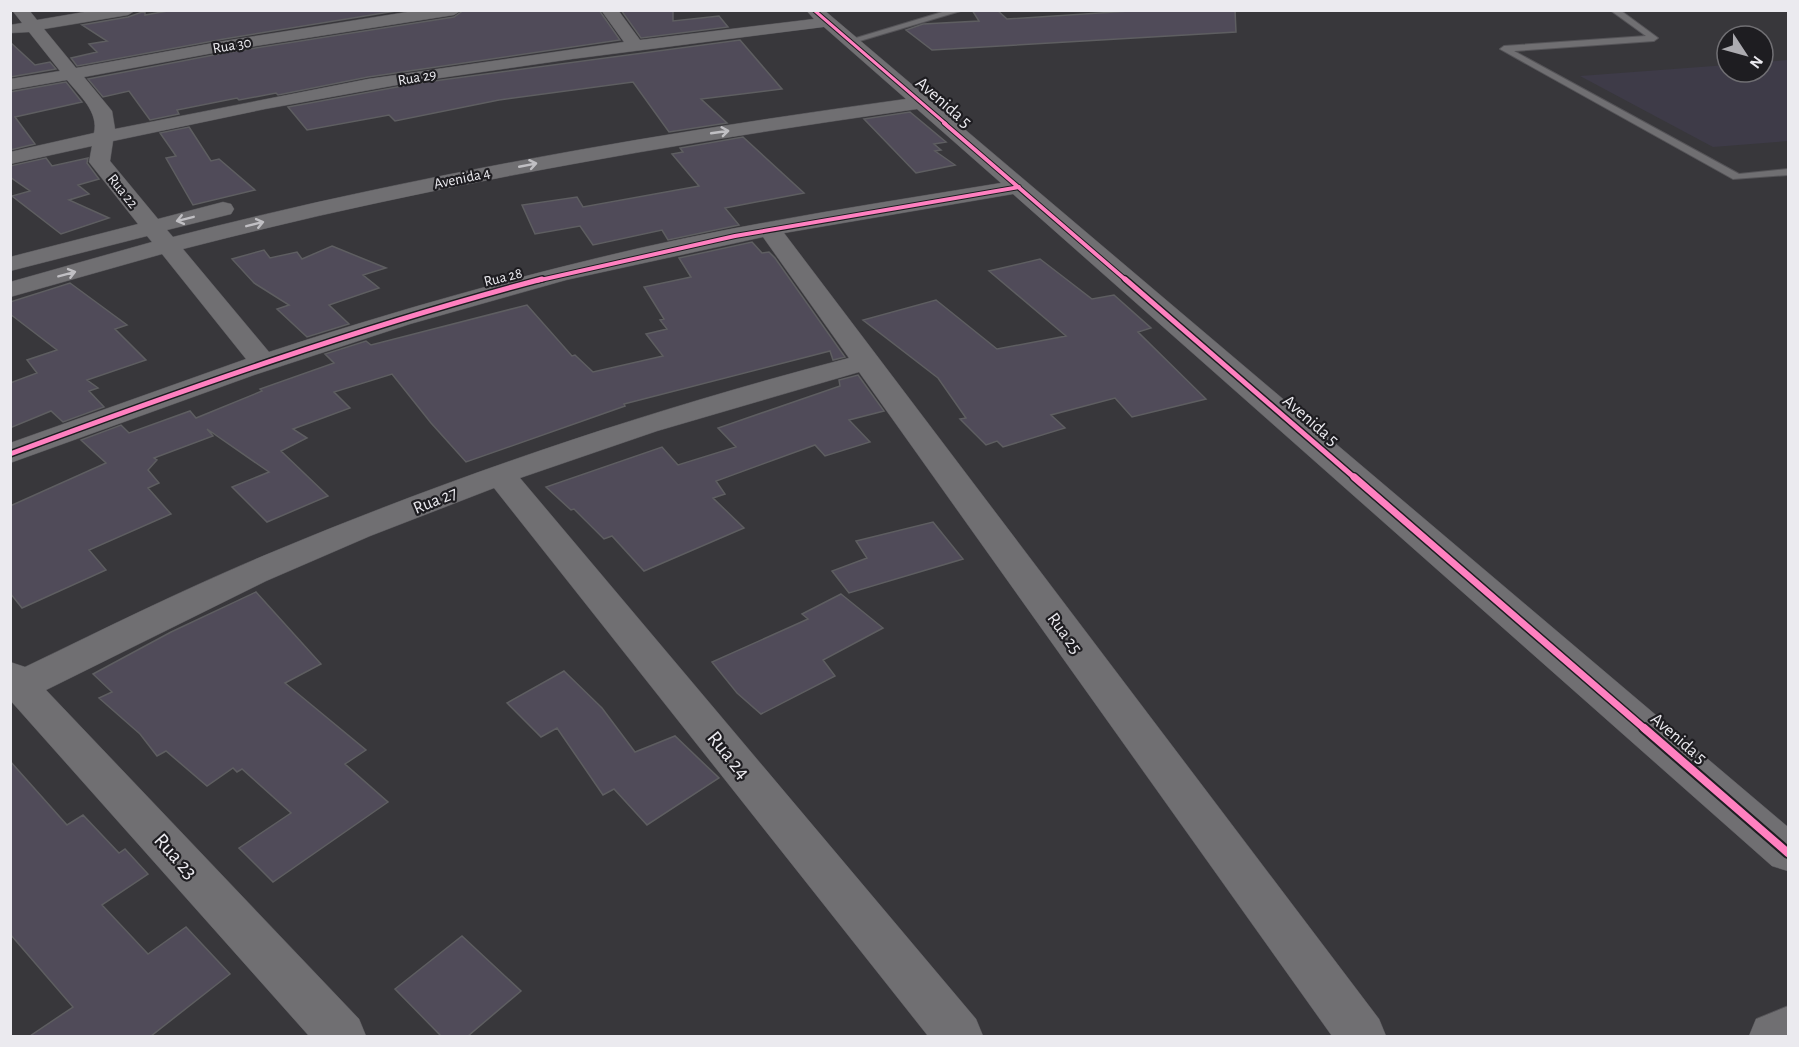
<svg xmlns="http://www.w3.org/2000/svg" width="1799" height="1047" font-family="'Alegreya Sans',sans-serif">
<rect width="100%" height="100%" fill="#38373b"/>
<path fill="#3e3b48" d="M1788 60V141L1713 147 1580 76 1727 65V72H1763V62Z"/>
<path fill="#504b59" stroke="#5e5e61" stroke-width="1.5" d="M173 10H402L224 39 77 66 71 58 97 52 89 44 107 41 82 25 128 17 145 11V15Z
M464 10H599L620 40 368 77 278 95 276 93 239 100 237 98 177 110 179 114 150 120 129 91 103 97 88 79 224 53 454 17Z
M621 10H673V21L719 16 728 27 641 38Z
M972 10H997L1007 19 1145 10H1235L1236 32 932 50 906 30 923 24 979 21Z
M740 40 782 89 701 99 727 123 669 132 633 82 499 100 395 121 389 115 307 130 288 107 419 83Z
M10 42 35 65 50 62 56 69 10 77Z
M66 82 82 102 15 117 35 144 10 150V92Z
M910 112 946 142 934 144 941 150 935 151 955 165 916 173 864 119Z
M189 127 211 161 219 159 255 190 193 205 166 158 176 156 160 133Z
M743 137 804 193 725 208 739 225 668 240 662 230 593 245 580 226 535 234 522 205 577 197 583 207 699 186 672 154 683 152 680 148Z
M46 158 52 166 88 158 87 163 99 179 78 185 89 194 69 200 109 218 61 234 12 196 30 191 10 177V166Z
M752 242 762 253 769 252 775 258 845 357 833 360 830 351 624 404 625 406 466 462 431 423 392 374 334 392 350 408 293 429 307 438 281 451 328 496 267 522 232 487 269 472 207 429 213 436 154 458 157 460 148 470 159 483 148 488 171 514 89 550 106 570 22 608 10 593V506L106 463 81 440 121 425 129 433 190 411 196 418 262 391 260 389 334 363 325 354 366 341 371 345 527 305 572 356 575 355 593 372 663 356 646 334 667 329 660 320 664 319 644 287 691 277 679 258Z
M332 246 386 268 363 275 379 288 329 305 349 324 307 337 277 309 289 305 254 283 232 259 264 250 270 258 297 252 302 259Z
M1040 259 1092 299 1114 295 1151 328 1138 332 1206 399 1132 417 1115 398 1051 415 1065 428 1003 447 997 441 986 445 960 419 966 418 938 378 863 320 936 300 997 349 1066 336 989 271Z
M70 283 127 325 115 329 146 360 87 380 98 388 89 391 104 407 63 422 51 411 10 428V383L37 373 27 360 57 350 10 314V302Z
M858 375 884 411 849 420 870 442 825 456 815 445 716 481 725 494 713 498 744 528 644 571 612 536 604 539 574 509 571 510 546 487 662 447 678 465 736 447 718 428 840 386 839 380Z
M933 522 963 559 849 593 832 571 867 558 856 541Z
M256 592 321 664 285 683 366 750 345 764 388 802 273 882 239 848 291 813 242 769 237 772 233 768 207 786 166 751 157 756 140 734 99 698 112 692 93 674 171 632Z
M841 594 883 628 823 660 835 676 761 714 737 693 712 662 808 619 802 614Z
M564 671 602 708 635 752 675 736 719 778 647 825 614 789 603 795 557 728 541 737 507 703Z
M10 761 67 825 83 815 119 853 125 849 148 874 102 905 148 954 186 927 230 974 151 1036H30L73 1007 10 934Z
M462 936 521 991 468 1036H441L395 989Z"/>
<g fill="none" stroke-linecap="round" stroke-linejoin="round">
<defs>
<path id="lane" d="M949 10H964L853 43 846 41Z
M1610 10H1620L1658 38 1654 41 1514 51 1739 174 1788 169V175L1733 179 1500 49 1504 46 1646 36Z"/>
<path id="street" d="M12 10H29L37 20 96 10H136L128 15 44 29 76 68 224 41 420 10H462L454 15 224 51 84 77 112 111 115 129 368 79 624 42 601 10H618L640 40 814 19 806 10H824L1788 827V871L1772 866 1013 194 784 233 1379 1019 1386 1036H1332L859 372 657 431 520 478 976 1019 983 1036H928L494 488 370 536 266 581 46 690 359 1019 366 1036H309L10 700V662L25 667C108 627 190 586 275 551 462 473 653 409 849 358L763 237 566 280 410 324 254 375 10 463V443L246 359 162 254 10 297V282L152 242 147 236 10 271V257L138 224 89 162 92 146 10 164V152L94 133C99 112 80 96 67 80L10 90V79L60 71 29 32 10 33V25L22 23ZM824 27 906 99C659 133 414 175 173 237L167 230 231 214 234 209 231 204 223 202 158 219 110 161 113 141 265 109 419 81 572 59ZM917 109 1001 183C880 203 759 221 640 248 514 277 391 312 269 352L183 249C425 186 670 144 917 109Z
M1788 1006V1036H1749L1756 1019Z"/>
</defs>
<use href="#lane" stroke="#555458" stroke-width="2"/>
<use href="#street" stroke="#555458" stroke-width="1"/>
<use href="#lane" fill="#706f72" fill-rule="evenodd"/>
<use href="#street" fill="#706f72" fill-rule="evenodd"/>
<defs>
<path id="cycleway-far4" d="M814 10 946 124"/>
<path id="cycleway-far3" d="M944 123 1127 281
M536 281 735 236 1019 187"/>
<path id="cycleway-far2" d="M1125 279 1356 479
M10 454C185 389 361 327 542 279"/>
<path id="cycleway-far1" d="M1354 477 1646 730"/>
<path id="cycleway" d="M1644 728 1788 853"/>
</defs>
<use href="#cycleway-far4" stroke="#1e1d21" stroke-width="5"/>
<use href="#cycleway-far3" stroke="#1e1d21" stroke-width="6"/>
<use href="#cycleway-far2" stroke="#1e1d21" stroke-width="8"/>
<use href="#cycleway-far1" stroke="#1e1d21" stroke-width="10"/>
<use href="#cycleway" stroke="#1e1d21" stroke-width="12"/>
<use href="#cycleway-far4" stroke="#ff80c0" stroke-width="3"/>
<use href="#cycleway-far3" stroke="#ff80c0" stroke-width="4"/>
<use href="#cycleway-far2" stroke="#ff80c0" stroke-width="5"/>
<use href="#cycleway-far1" stroke="#ff80c0" stroke-width="7"/>
<use href="#cycleway" stroke="#ff80c0" stroke-width="8"/>
</g>
<defs><path id="oneway-shaft" d="M-6 0H5M1.5-3L5.5 0L1.5 3" fill="none" stroke-width="1.6" stroke-linecap="round" stroke-linejoin="round" transform="scale(1.5)"/></defs>
<g stroke="#c0bfc3">
<use href="#oneway-shaft" transform="translate(720 132) rotate(-8)"/>
<use href="#oneway-shaft" transform="translate(528 165) rotate(-11)"/>
<use href="#oneway-shaft" transform="translate(185 219) rotate(166)"/>
<use href="#oneway-shaft" transform="translate(255 224) rotate(-14)"/>
<use href="#oneway-shaft" transform="translate(67 274) rotate(-15)"/>
</g>
<g text-anchor="middle" stroke-width="4.5" stroke-linejoin="round" paint-order="stroke">
<g font-size="15" fill="#ebeaef" stroke="#1e1d21">
<text transform="translate(232 45) rotate(-10)" y="5">Rua 30</text>
<text transform="translate(417 77) rotate(-10)" y="5">Rua 29</text>
<text transform="translate(462 178) rotate(-12)" y="5">Avenida 4</text>
<text transform="translate(123 191) rotate(51)" y="5">Rua 22</text>
<text transform="translate(503 277) rotate(-14)" y="5">Rua 28</text>
</g>
<g font-size="18" fill="#ebeaef" stroke="#1e1d21">
<text transform="translate(944 102) rotate(41)" y="6">Avenida 5</text>
<text transform="translate(1311 420) rotate(41)" y="6">Avenida 5</text>
<text transform="translate(435 500) rotate(-22)" y="6">Rua 27</text>
<text transform="translate(1065 633) rotate(54)" y="6">Rua 25</text>
<text transform="translate(1679 738) rotate(41)" y="6">Avenida 5</text>
</g>
<g font-size="21" fill="#ebeaef" stroke="#1e1d21">
<text transform="translate(729 755) rotate(51)" y="7">Rua 24</text>
<text transform="translate(176 856) rotate(48)" y="7">Rua 23</text>
</g>
</g>
<rect width="1799" height="1047" fill="none" stroke="#ebeaef" stroke-width="24"/>
<g transform="translate(1745 54) rotate(126)"><circle r="28" fill="#1e1d21" stroke="#706f73" stroke-width="1.5"/>
<path d="M0-4.5L10 22L0 15L-10 22Z" fill="#acabb0"/>
<text y="-9" font-size="16" font-weight="bold" text-anchor="middle" fill="#ebeaef">N</text>
</g>
</svg>
